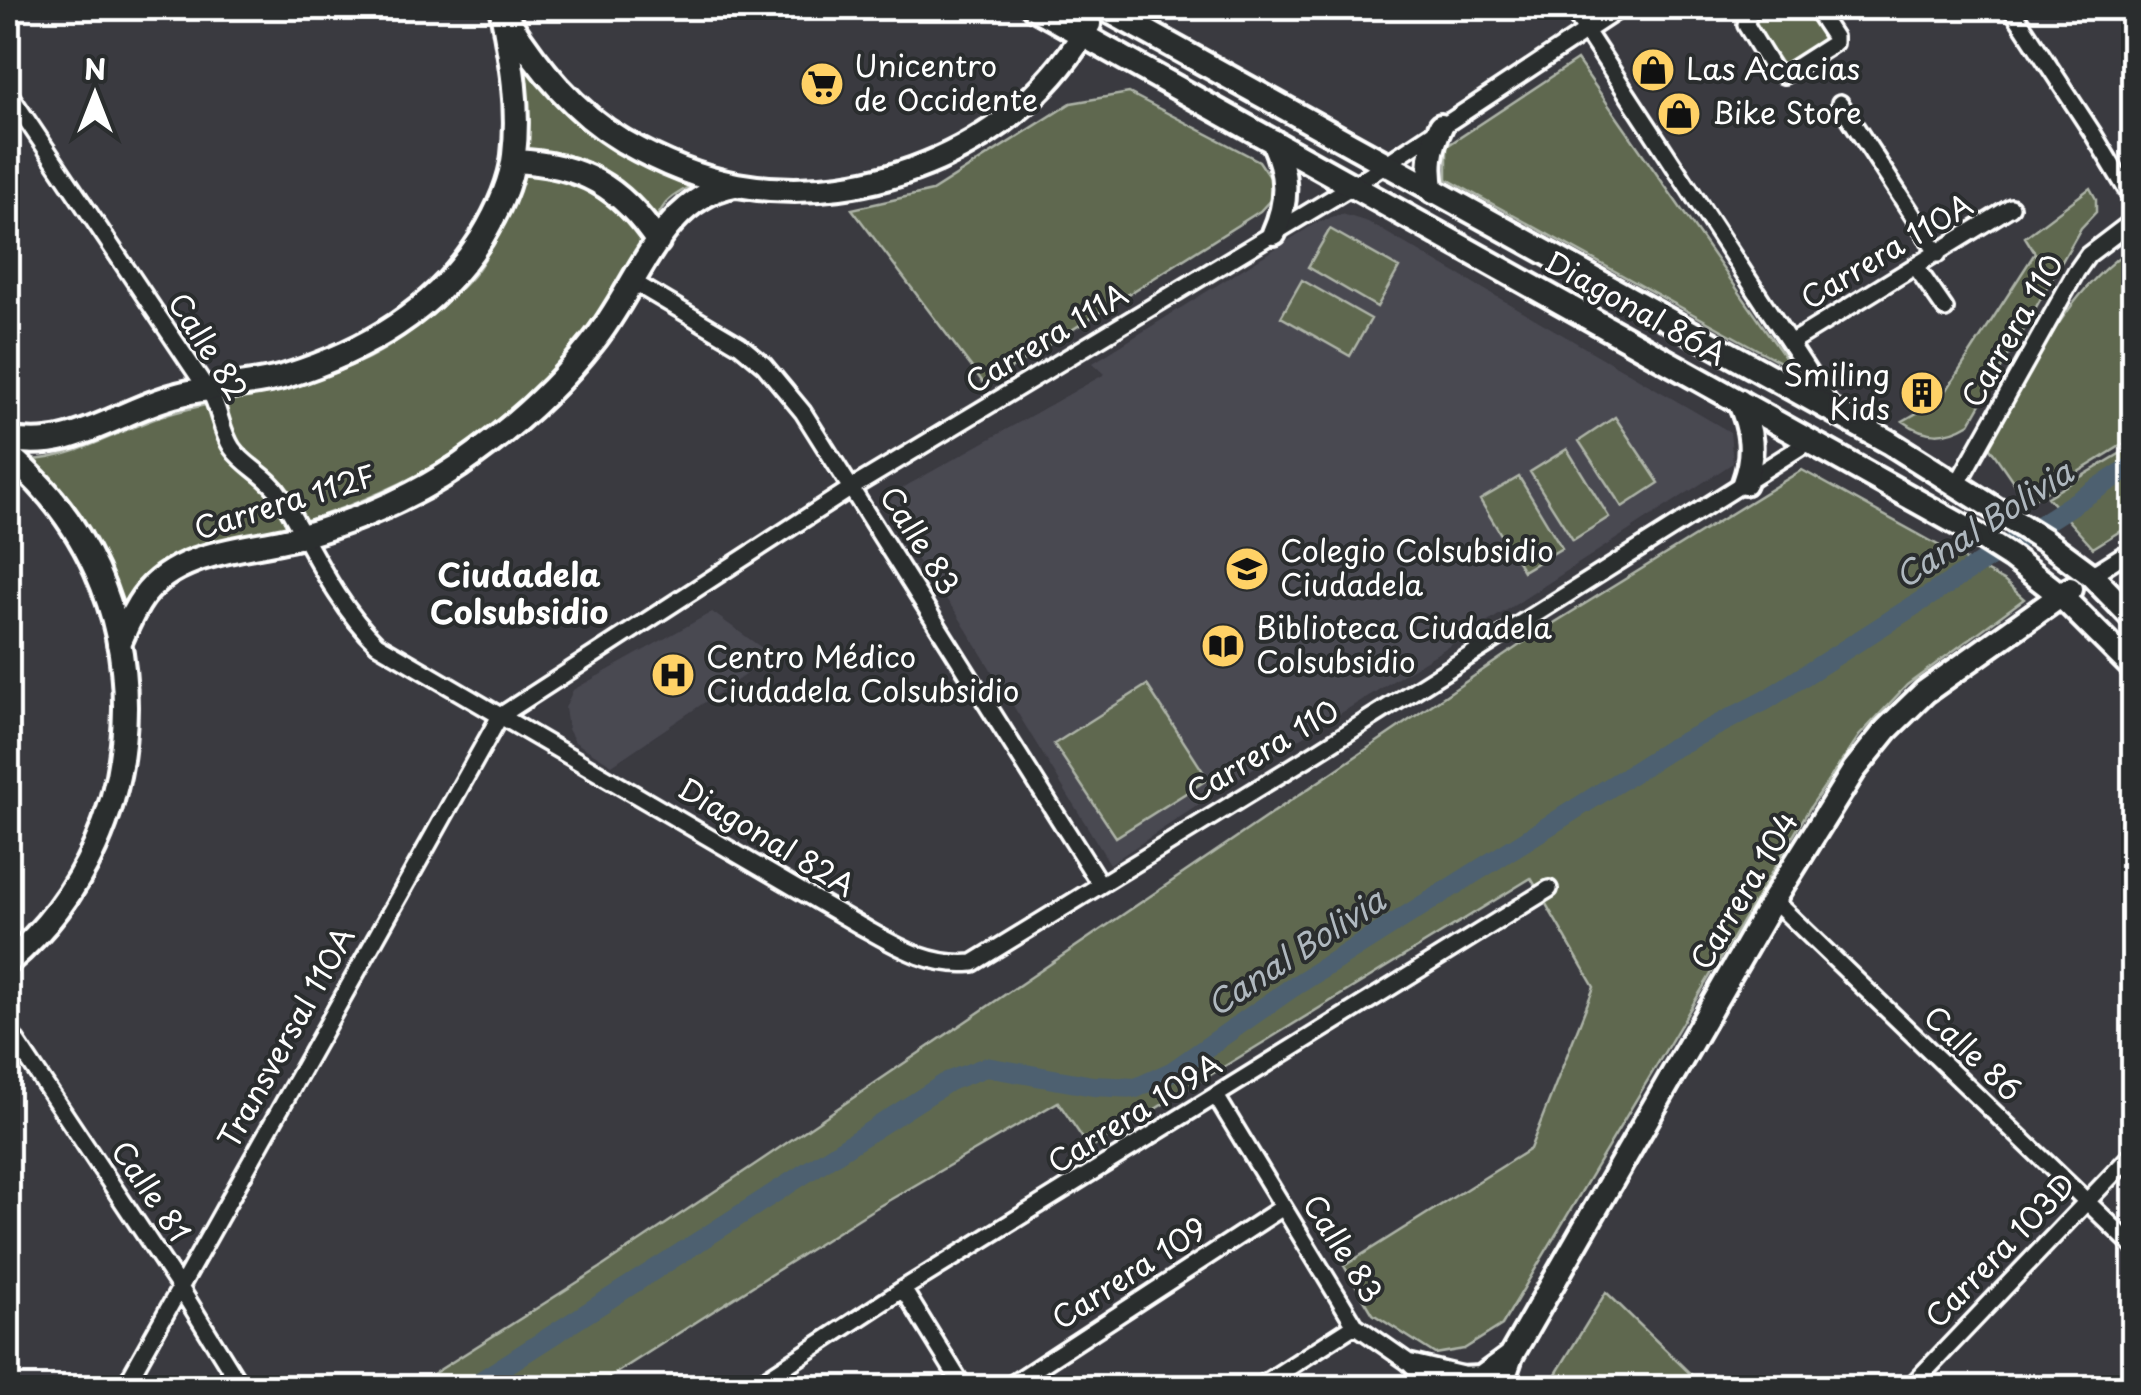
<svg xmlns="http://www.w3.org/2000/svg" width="2141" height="1395" font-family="'Playpen Sans',sans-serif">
<rect width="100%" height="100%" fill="#3a3a40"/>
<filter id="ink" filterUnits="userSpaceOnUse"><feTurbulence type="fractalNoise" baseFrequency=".01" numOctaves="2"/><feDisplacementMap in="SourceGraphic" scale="20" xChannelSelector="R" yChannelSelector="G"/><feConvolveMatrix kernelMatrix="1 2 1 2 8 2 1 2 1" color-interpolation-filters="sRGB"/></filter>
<g filter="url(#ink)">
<path fill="#494851" d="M1342 214 1368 222 1730 432 1733 463 1507 610 1264 761 1110 864 957 614 894 529 889 518V503L895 493 906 486 1105 374 1093 363 1316 223Z
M712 612 773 656 612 765 575 742 568 729 565 708 573 690Z"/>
<path fill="#5e6850" stroke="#aeb4a8" stroke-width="2.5" d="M1764 8H1811L1833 42 1786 70 1750 16Z
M519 53C546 83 571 119 605 142 633 162 666 171 698 182 688 188 674 194 666 203 651 223 641 248 629 270 620 288 607 304 596 321 553 382 489 434 424 471 390 490 349 506 312 519 243 541 167 540 122 604 103 545 73 502 29 460 80 458 124 426 173 413 243 394 322 387 385 349 400 340 413 326 427 316 475 280 486 266 507 209 528 150 533 114 519 53Z
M1577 60 1793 369 1447 179V146Z
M1129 93 1259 161 1272 180 1273 197 1260 211 985 385 852 209 932 191 1071 103Z
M2090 188 2096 199V212L2081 228 1970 423C1947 437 1926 438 1903 421L1941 399 2035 253 2025 237Z
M1330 229 1399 268 1377 307 1308 267Z
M2133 247V438L2028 503 1988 445C2028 376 2065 291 2133 247Z
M1302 280 1371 319 1350 356 1281 317Z
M1615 417 1659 483 1622 507 1579 441Z
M2133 446V523L2093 548 2047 497Z
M1567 449 1609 517 1573 540 1530 472Z
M1802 470 2005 582 2024 599 1907 685 1859 736 1811 806 1502 1325 1464 1349 1435 1354 1373 1314 1344 1266 1530 1149 1594 987 1531 878 1090 1149 1058 1102 869 1212 594 1387 411 1388 600 1268 763 1159 1536 634Z
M1519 477 1562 548 1523 571 1480 500Z
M1147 685 1208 779 1116 837 1054 744Z
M1606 1292 1704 1387H1548Z"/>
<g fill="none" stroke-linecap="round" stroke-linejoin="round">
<path stroke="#4d6170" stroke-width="20" d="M470 1388 949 1081 986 1067 1093 1086 1136 1088 1173 1071 1290 989 1669 750 1766 700 2134 465"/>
<defs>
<path id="street" d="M1571 8 1831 406
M1756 8 1748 14 1746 25 1774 71 1784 75 1834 43V37L1815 8
M2011 8 2092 132 2134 202
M8 92 213 398C220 414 222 433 232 448 245 467 268 475 281 496 311 546 335 603 377 644L859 925C897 946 928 967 973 963L1317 752 1810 441
M1840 103 1938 254
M1916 267 1945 309
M635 283 740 345 764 365 803 412 1100 884
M1790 343 2011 207
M1958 483 2076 272 2088 255 2134 220
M2091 575 2134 548
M1773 900 2134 1247
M8 1029 179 1286 242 1388
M1216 1096 1355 1325 1408 1362 1434 1388
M903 1289 964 1388
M1408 1362 1467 1376
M124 1388 500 716 853 487 1354 185 1621 8
M752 1388 903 1289 1549 889
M1006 1388 1283 1207
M1257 1388 1355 1325
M1909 1388 2134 1152"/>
<path id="secondary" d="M1034 8 1967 529 2011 557 2060 595 2134 669
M1104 8 1889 442 2044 540 2091 575 2134 619
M508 20C538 67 574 112 623 141 658 161 697 178 737 185 872 209 1021 146 1089 24
M1273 141C1287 173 1289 200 1274 233
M514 161C581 164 621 186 658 242
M1433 192C1428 168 1430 148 1441 126
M1739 401C1752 430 1755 453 1744 483
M8 439C70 453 116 412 174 396 210 385 250 387 286 376 366 351 435 311 481 239 496 214 511 185 514 155 520 106 511 59 502 11
M8 455C166 584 162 832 8 962
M119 644C126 628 132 612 143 597 178 549 250 550 302 536 356 521 413 497 460 465 509 431 556 389 593 342 637 289 660 198 735 185
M1450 1388 1460 1379 1481 1378 1511 1356
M1500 1388 1511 1356 1773 900 1854 770 1887 729 1925 692 2070 589"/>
</defs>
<use href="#street" stroke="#fff" stroke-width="22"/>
<use href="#secondary" stroke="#fff" stroke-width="30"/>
<use href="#street" stroke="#2a2d2e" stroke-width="15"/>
<use href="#secondary" stroke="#2a2d2e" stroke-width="22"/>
</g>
</g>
<defs>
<symbol id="shop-disc" viewBox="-11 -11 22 22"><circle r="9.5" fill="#ffd166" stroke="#2a2d2e"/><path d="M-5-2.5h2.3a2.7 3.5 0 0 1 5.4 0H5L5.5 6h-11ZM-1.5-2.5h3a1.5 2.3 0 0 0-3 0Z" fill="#111"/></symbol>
<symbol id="supermarket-disc" viewBox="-11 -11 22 22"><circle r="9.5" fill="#ffd166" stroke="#2a2d2e"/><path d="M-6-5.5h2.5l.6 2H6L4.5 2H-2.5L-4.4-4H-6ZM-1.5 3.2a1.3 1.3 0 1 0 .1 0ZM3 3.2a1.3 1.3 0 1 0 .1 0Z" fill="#111"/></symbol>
<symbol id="building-disc" viewBox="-11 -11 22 22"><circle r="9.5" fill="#ffd166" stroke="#2a2d2e"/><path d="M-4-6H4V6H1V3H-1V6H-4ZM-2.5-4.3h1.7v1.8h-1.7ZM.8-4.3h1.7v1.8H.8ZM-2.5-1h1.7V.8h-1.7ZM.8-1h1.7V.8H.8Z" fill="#111"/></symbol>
<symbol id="school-disc" viewBox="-11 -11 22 22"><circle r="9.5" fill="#ffd166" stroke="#2a2d2e"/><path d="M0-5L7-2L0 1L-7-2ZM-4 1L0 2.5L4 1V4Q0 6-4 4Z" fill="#111"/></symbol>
<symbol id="library-disc" viewBox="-11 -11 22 22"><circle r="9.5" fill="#ffd166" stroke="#2a2d2e"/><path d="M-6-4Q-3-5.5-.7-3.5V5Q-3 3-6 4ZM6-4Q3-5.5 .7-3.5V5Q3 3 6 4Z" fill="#111"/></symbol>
<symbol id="hospital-disc" viewBox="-11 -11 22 22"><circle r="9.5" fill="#ffd166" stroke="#2a2d2e"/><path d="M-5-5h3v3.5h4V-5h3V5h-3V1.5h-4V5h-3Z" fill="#111"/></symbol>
</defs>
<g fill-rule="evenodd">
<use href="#shop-disc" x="1628" y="45" width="50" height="50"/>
<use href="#supermarket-disc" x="797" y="59" width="50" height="50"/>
<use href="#shop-disc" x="1654" y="89" width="50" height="50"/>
<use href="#building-disc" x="1897" y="368" width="50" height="50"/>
<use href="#school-disc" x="1222" y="544" width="50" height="50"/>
<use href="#library-disc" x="1198" y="621" width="50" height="50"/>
<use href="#hospital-disc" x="648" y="650" width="50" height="50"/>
</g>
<g text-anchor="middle" stroke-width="8" stroke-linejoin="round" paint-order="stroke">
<g font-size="30" fill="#fff" stroke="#2a2d2e" text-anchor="start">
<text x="854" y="77">Unicentro<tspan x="854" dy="34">de Occidente</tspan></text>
<text x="1686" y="80">Las Acacias</text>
<text x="1712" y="124">Bike Store</text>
<text x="1890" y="386" text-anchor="end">Smiling<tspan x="1890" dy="34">Kids</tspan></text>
<text x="1280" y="562">Colegio Colsubsidio<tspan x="1280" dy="34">Ciudadela</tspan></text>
<text x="1256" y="639">Biblioteca Ciudadela<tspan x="1256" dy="34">Colsubsidio</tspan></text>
<text x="706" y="668">Centro Médico<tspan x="706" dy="34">Ciudadela Colsubsidio</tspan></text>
</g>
<g font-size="30" fill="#fff" stroke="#2a2d2e">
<text transform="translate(1887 252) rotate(-31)" y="10">Carrera 110A</text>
<text transform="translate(1635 309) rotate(29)" y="10">Diagonal 86A</text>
<text transform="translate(2013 331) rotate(-60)" y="10">Carrera 110</text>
<text transform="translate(1047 339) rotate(-31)" y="10">Carrera 111A</text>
<text transform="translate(207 347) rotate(58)" y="10">Calle 82</text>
<text transform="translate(285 503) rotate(-17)" y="10">Carrera 112F</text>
<text transform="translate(919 541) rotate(58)" y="10">Calle 83</text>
<text transform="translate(1263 752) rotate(-31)" y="10">Carrera 110</text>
<text transform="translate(766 838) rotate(31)" y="10">Diagonal 82A</text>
<text transform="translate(1745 891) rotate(-59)" y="10">Carrera 104</text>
<text transform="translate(287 1038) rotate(-61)" y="10">Transversal 110A</text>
<text transform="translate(1972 1054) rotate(44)" y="10">Calle 86</text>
<text transform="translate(1135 1114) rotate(-32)" y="10">Carrera 109A</text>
<text transform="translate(150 1192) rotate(56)" y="10">Calle 81</text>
<text transform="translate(1342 1249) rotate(58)" y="10">Calle 83</text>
<text transform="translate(2001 1251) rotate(-46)" y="10">Carrera 103D</text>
<text transform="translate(1130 1274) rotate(-33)" y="10">Carrera 109</text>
</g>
<g font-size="32" font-style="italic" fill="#afb8bf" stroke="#2a2d2e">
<text transform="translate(1984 525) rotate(-33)" y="11">Canal Bolivia</text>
<text transform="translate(1296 953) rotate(-33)" y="11">Canal Bolivia</text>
</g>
<g font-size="32" font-weight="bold" fill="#fff" stroke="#2a2d2e">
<text x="519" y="587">Ciudadela<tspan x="519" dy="37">Colsubsidio</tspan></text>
</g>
</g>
<rect width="2141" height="1395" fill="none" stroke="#2a2d2e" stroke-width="40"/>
<rect x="20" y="20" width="2101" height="1355" fill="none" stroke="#fff" stroke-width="4" filter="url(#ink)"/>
<g transform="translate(95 95)" stroke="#2a2d2e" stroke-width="8" paint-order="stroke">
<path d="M0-8L18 38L0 25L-18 38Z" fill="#ffffff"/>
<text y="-15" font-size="28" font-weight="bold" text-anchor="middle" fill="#ffffff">N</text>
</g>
</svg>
